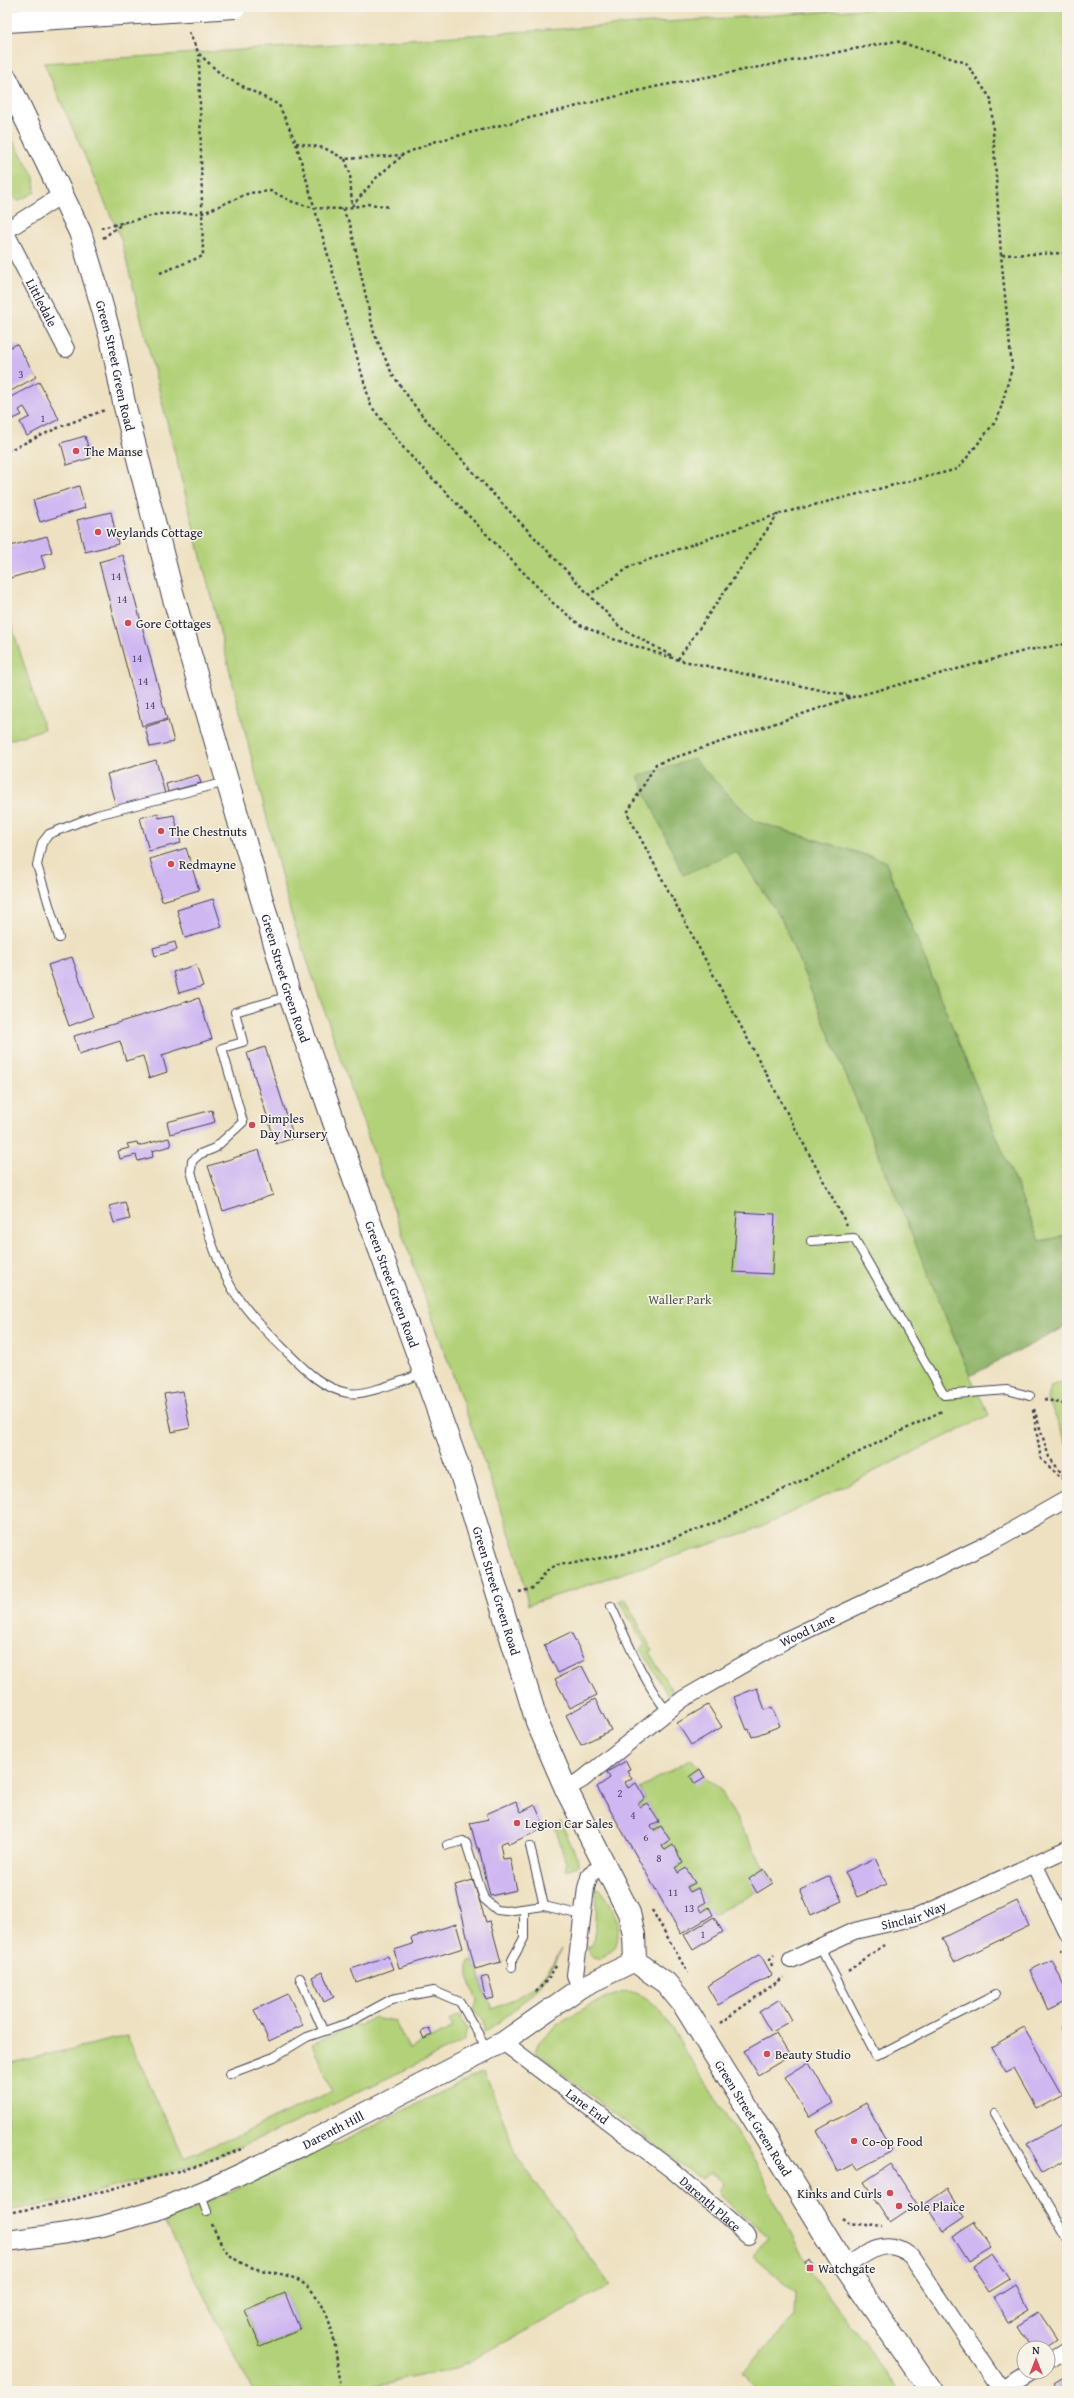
<svg xmlns="http://www.w3.org/2000/svg" width="1074" height="2398" font-family="'Gentium Book Plus',serif">
<rect width="100%" height="100%" fill="#f7f3e8"/>
<filter id="ink" filterUnits="userSpaceOnUse"><feTurbulence type="fractalNoise" baseFrequency=".025" numOctaves="2"/><feDisplacementMap in="SourceGraphic" scale="8" xChannelSelector="R" yChannelSelector="G"/><feConvolveMatrix kernelMatrix="1 2 1 2 8 2 1 2 1" color-interpolation-filters="sRGB"/></filter>
<filter id="wash" filterUnits="userSpaceOnUse"><feTurbulence type="fractalNoise" baseFrequency=".012" numOctaves="4" result="noise"/><feDisplacementMap in="SourceGraphic" scale="16" xChannelSelector="R" yChannelSelector="G"/><feGaussianBlur stdDeviation="0.9" result="paint"/><feColorMatrix in="noise" values="0 0 0 0 0 0 0 0 0 0 0 0 0 0 0 0 0 1.4 0 .05"/><feComposite in="paint" operator="in"/></filter>
<g filter="url(#wash)">
<rect width="100%" height="100%" fill="#eee1c1"/>
<path fill="#b2d178" stroke="#6a7a5a" fill-rule="evenodd" d="M895 7H1067V1236L1039 1241 885 861 754 821 694 760 736 851 782 920 970 1376 989 1415 759 1528 528 1605 518 1557 377 1163 291 914 121 239 44 63Z
M7 131 34 176 35 192 18 201 7 191Z
M7 610 44 729 7 741Z
M1067 1379V1445L1048 1399 1051 1386Z
M625 1598 652 1650 649 1652 673 1693 668 1696 641 1649 646 1646 619 1601Z
M691 1758 706 1779 719 1788 773 1883 713 1915 709 1908 702 1912 699 1906 706 1902 698 1888 690 1892 687 1887 695 1883 678 1873 675 1868 683 1863C677 1852 668 1854 662 1845L670 1840 661 1826 654 1830 651 1826 659 1822 647 1803 640 1807 638 1803 645 1798 640 1789Z
M561 1822 578 1860V1865L566 1871V1862L555 1827 556 1824Z
M598 1888C604 1890 617 1917 618 1924 619 1931 618 1941 615 1947L600 1959 591 1956 587 1946H592L596 1925 597 1895 591 1893Z
M561 1949C545 1986 518 2010 484 2032V2019L474 2010 477 2001 468 1976V1961L473 1960 475 1969 478 1968 486 2000 491 2002 492 2009C527 1995 543 1982 561 1949Z
M627 1991C642 1993 650 2000 661 2011L755 2162 810 2271 900 2391H759L743 2373 794 2317 795 2292 753 2256 768 2236 719 2195 718 2189 724 2182 711 2172 703 2179 699 2178 569 2079 535 2051C543 2025 601 1998 627 1991Z
M459 2015 467 2029 463 2042 296 2122 197 2165 54 2203 7 2211V2064L127 2036 184 2157 242 2134 332 2091 312 2044 356 2025H360L374 2017 395 2021 409 2049 453 2027 450 2020Z
M484 2071 518 2158 610 2285 459 2367 352 2391H253L165 2221 350 2137ZM285 2293 300 2330 260 2346 245 2310Z"/>
<path fill="#8db368" stroke="#586a52" d="M694 759 754 821 885 861 1039 1241 1067 1236V1326L970 1376 782 920 736 851 683 875 638 776Z"/>
<g id="blocks">
<path fill="#cfb7f2" d="M17 344 36 377 9 392 7 388V349Z
M39 382 59 419 27 436 20 422 30 417 24 407 19 410 22 415 13 419 7 408V399Z
M85 436 91 458 67 465 61 443Z
M79 486 85 508 40 522 33 500Z
M111 512 118 544 85 552 77 520Z
M47 536 52 552 41 555 45 568 7 579V547Z
M123 555 167 719 142 726 99 562Z
M168 720 174 742 150 747 145 727Z
M156 760 165 794 116 807 107 774Z
M198 775 201 783 168 792 166 784Z
M158 813 159 818 174 815 181 843 149 851 140 818Z
M186 848 199 890 162 901 150 859Z
M213 899 222 927 185 938 177 910Z
M175 942 177 950 155 956 153 948Z
M72 957 93 1017 69 1026 48 965Z
M196 965 203 986 179 993 173 972Z
M199 998 212 1039 162 1055 167 1072 149 1078 143 1056 126 1061 120 1041 79 1054 74 1036Z
M265 1047 294 1138 276 1144 247 1053Z
M212 1110 215 1122 170 1134 167 1122Z
M169 1138 171 1146 152 1151 153 1157 138 1161 136 1155 120 1159 118 1151 129 1148 127 1144 137 1142 138 1146Z
M259 1150 273 1195 223 1211 208 1166Z
M125 1202 130 1219 114 1223 109 1206Z
M737 1212 775 1214 772 1274 733 1272Z
M183 1391 190 1428 172 1432 164 1394Z
M571 1632 585 1660 558 1673 544 1645Z
M582 1666 597 1695 570 1708 555 1679Z
M757 1688 765 1710 772 1707 780 1726 752 1737 749 1729 747 1730 734 1697Z
M595 1699 611 1730 581 1745 566 1715Z
M708 1705 722 1727 691 1745 677 1723Z
M626 1761 630 1769 627 1770 632 1779 625 1782 628 1788 636 1783 645 1798 638 1804 640 1807 647 1803 659 1822 651 1826 654 1830 661 1826 670 1840 662 1845 663 1848 665 1850 673 1845 683 1863 675 1868 677 1870 678 1873 686 1868 695 1883 687 1887 690 1892 698 1888 706 1902 699 1906 702 1912 709 1907 713 1915 681 1934 597 1787 610 1778 607 1772Z
M700 1769 705 1778 695 1784 690 1776Z
M516 1801 521 1812 535 1805 545 1828 509 1844 507 1841 500 1844 503 1859 510 1858 517 1890 490 1896 479 1848H477L470 1823 489 1819 486 1814Z
M875 1858 887 1884 857 1897 845 1872Z
M764 1869 773 1883 757 1893 749 1879Z
M830 1876 842 1901 811 1915 800 1890Z
M473 1880 486 1922 490 1921 501 1962 475 1969 455 1885Z
M1017 1901 1029 1926 954 1962 942 1938Z
M714 1917 723 1932 693 1950 684 1935Z
M456 1924 463 1948 399 1968 394 1950 413 1944 411 1938Z
M760 1954 772 1975 718 2005 707 1986Z
M388 1956 393 1969 356 1982 351 1969Z
M1052 1960 1067 1992V2001L1048 2010 1030 1970Z
M322 1972 334 1997 324 2002 312 1977Z
M488 1976 494 1998 486 2000 481 1978Z
M288 1994 303 2025 269 2041 254 2010Z
M780 1999 792 2020 771 2032 759 2012Z
M429 2028 432 2035 424 2039 421 2032Z
M1024 2028 1062 2094 1036 2108 1014 2069 1006 2073 991 2047Z
M776 2033 790 2056 758 2075 744 2051Z
M809 2062 833 2103 809 2117 785 2077Z
M866 2103 892 2151 857 2170 853 2164 838 2172 816 2131Z
M1067 2121V2158L1043 2172 1027 2144Z
M891 2164 917 2204 890 2222 864 2182Z
M947 2189 965 2217 943 2232 925 2204Z
M974 2223 991 2248 968 2262 952 2237Z
M993 2254 1010 2279 989 2292 972 2267Z
M810 2260 815 2268 810 2271 805 2263Z
M1015 2284 1030 2309 1008 2322 993 2298Z
M285 2293 300 2330 260 2346 245 2310Z
M1039 2312 1057 2339 1044 2348H1033L1018 2325Z
M1067 2377V2391H1058L1054 2385Z"/>
</g>
</g>
<g filter="url(#ink)">
<use href="#blocks" fill-opacity="0" stroke="#413f4f" stroke-width="1"/>
<g fill="none" stroke-linecap="round" stroke-linejoin="round">
<defs>
<path id="service" d="M59 938 37 865 42 843 49 834 97 815 226 782
M289 996 235 1012 243 1042 222 1048 243 1122 215 1148 200 1154 192 1161 191 1171C202 1210 213 1259 235 1293 250 1316 270 1335 289 1354 306 1371 324 1389 348 1393 364 1397 408 1378 424 1373
M811 1241 854 1238 944 1395 1007 1390 1030 1396
M611 1606C628 1641 642 1680 667 1711
M447 1845 463 1841 466 1843 484 1899 497 1910 506 1911 544 1906 582 1915
M530 1846 544 1906
M819 1945 876 2056 995 1995
M512 1967V1960L524 1938V1909
M300 1978 323 2030
M1066 2029 1067 2031
M229 2074 274 2057 307 2037 348 2023 392 1999 434 1991 460 2002 487 2049
M994 2114 1067 2239
M200 2193 207 2212"/>
<g id="minor">
<path d="M7 230 63 194"/>
<path id="s1" d="M7 235 66 349"/>
<path id="s2" d="M566 1789 583 1779 683 1699 784 1641 986 1545 1067 1499"/>
<path d="M1034 1864 1067 1932"/>
<path id="s3" d="M791 1960 854 1931 917 1917 1067 1849"/>
<path d="M580 1988 575 1975 586 1888 590 1874 603 1866"/>
<path id="s4" d="M503 2042 672 2170 748 2236"/>
<path d="M845 2267C869 2252 885 2235 911 2256L1002 2391"/>
<path d="M1048 2362 1067 2350"/>
<path d="M1002 2390 1031 2372"/>
</g>
<g id="tertiary">
<path id="s5" d="M7 2241 67 2233 103 2226 154 2211 204 2191 307 2143 503 2042 580 1988 635 1961"/>
</g>
<g id="secondary">
<path id="s6" d="M7 80 80 232 96 285 112 342 124 403 172 592 290 996 343 1148 461 1474 537 1722 566 1789 629 1913 634 1935 635 1961 666 1983 684 2005 845 2267 931 2391"/>
</g>
</defs>
<use href="#service" stroke="#413f4f" stroke-width="10"/>
<use href="#minor" stroke="#413f4f" stroke-width="18"/>
<use href="#tertiary" stroke="#413f4f" stroke-width="22"/>
<use href="#secondary" stroke="#413f4f" stroke-width="24"/>
<path stroke="#413f4f" stroke-width="2.5" stroke-dasharray="3 3" stroke-linecap="butt" d="M189 32 199 54 223 76 279 105 296 143 371 406 406 451 553 603 580 625 613 639 679 660 853 697 1028 650 1067 644
M296 143 324 148 345 159 402 155 433 142 654 87 896 41 966 63 991 99 1001 255 1012 368 998 418 958 469 778 514 631 566 589 595
M345 159 350 173 352 206
M352 206 378 176 402 156
M342 209 350 224 374 333 392 374 420 413 495 496 621 628 674 657
M101 228 159 214 203 213 249 193 271 191 293 202 314 208 342 209 369 204 390 207
M103 238 123 223
M1002 255 1067 253
M160 273 203 256 199 55
M7 451 62 426 105 410
M678 659 778 514
M847 1225 627 813 656 764 852 697
M1044 1399 1067 1405
M1034 1409 1049 1457 1067 1480
M1033 1410 1041 1459 1064 1480
M519 1592 531 1589C548 1576 542 1564 569 1564L644 1550 722 1520 944 1410
M652 1910 688 1973
M1061 1949 1067 1961
M772 1966 770 1959 774 1955
M848 1971 884 1945
M536 1992 548 1979 556 1966
M720 2023 784 1977
M7 2213 51 2205 201 2165 244 2148
M842 2218 849 2223 883 2227
M212 2224C217 2236 224 2252 235 2259 267 2281 299 2262 323 2307 336 2332 337 2364 340 2391"/>
<use href="#service" stroke="#fff" stroke-width="8"/>
<use href="#minor" stroke="#fff" stroke-width="16"/>
<use href="#tertiary" stroke="#fff" stroke-width="20"/>
<use href="#secondary" stroke="#fff" stroke-width="22"/>
<defs>
<path id="trunk-bridge" d="M7 21 235 7"/>
</defs>
<use href="#trunk-bridge" stroke="#413f4f" stroke-width="24" stroke-linecap="butt"/>
<use href="#trunk-bridge" stroke="#fff" stroke-width="22"/>
</g>
</g>
<g fill="#d1495b" stroke="#f7f3e8" stroke-width="1.5">
<circle cx="76" cy="451" r="4"/>
<circle cx="98" cy="532" r="4"/>
<circle cx="128" cy="623" r="4"/>
<circle cx="161" cy="831" r="4"/>
<circle cx="171" cy="864" r="4"/>
<circle cx="252" cy="1125" r="4"/>
<circle cx="517" cy="1823" r="4"/>
<circle cx="767" cy="2054" r="4"/>
<circle cx="854" cy="2141" r="4"/>
<circle cx="890" cy="2193" r="4"/>
<circle cx="899" cy="2206" r="4"/>
<rect x="806" y="2264" width="8" height="8" rx="2"/>
</g>
<g text-anchor="middle" stroke-width="3" stroke-linejoin="round" paint-order="stroke">
<g font-size="11" fill="#4d4769">
<text x="21" y="378">3</text>
<text x="43" y="422">1</text>
<text x="116" y="580">14</text>
<text x="122" y="603">14</text>
<text x="137" y="662">14</text>
<text x="143" y="685">14</text>
<text x="150" y="709">14</text>
<text x="620" y="1797">2</text>
<text x="633" y="1819">4</text>
<text x="646" y="1841">6</text>
<text x="659" y="1862">8</text>
<text x="673" y="1896">11</text>
<text x="689" y="1912">13</text>
<text x="703" y="1938">1</text>
</g>
<g font-size="13" fill="#22223b" stroke="#f7f3e8">
<text dy="5" stroke="none"><textPath href="#s1" startOffset="76">Littledale</textPath></text>
<text dy="5" stroke="none"><textPath href="#s6" startOffset="307">Green Street Green Road</textPath></text>
<text dy="5" stroke="none"><textPath href="#s6" startOffset="943">Green Street Green Road</textPath></text>
<text dy="5" stroke="none"><textPath href="#s6" startOffset="1267">Green Street Green Road</textPath></text>
<text dy="5" stroke="none"><textPath href="#s6" startOffset="1591">Green Street Green Road</textPath></text>
<text dy="5" stroke="none"><textPath href="#s2" startOffset="290">Wood Lane</textPath></text>
<text dy="5" stroke="none"><textPath href="#s3" startOffset="131">Sinclair Way</textPath></text>
<text dy="5" stroke="none"><textPath href="#s4" startOffset="106">Lane End</textPath></text>
<text dy="5" stroke="none"><textPath href="#s6" startOffset="2188">Green Street Green Road</textPath></text>
<text dy="5" stroke="none"><textPath href="#s5" startOffset="347">Darenth Hill</textPath></text>
<text dy="5" stroke="none"><textPath href="#s4" startOffset="263">Darenth Place</textPath></text>
</g>
<g font-size="13" fill="#22223b" stroke="#f7f3e8" text-anchor="start">
<text x="84" y="456">The Manse</text>
<text x="106" y="537">Weylands Cottage</text>
<text x="136" y="628">Gore Cottages</text>
<text x="169" y="836">The Chestnuts</text>
<text x="179" y="869">Redmayne</text>
<text x="260" y="1123">Dimples<tspan x="260" dy="15">Day Nursery</tspan></text>
<text x="525" y="1828">Legion Car Sales</text>
<text x="775" y="2059">Beauty Studio</text>
<text x="862" y="2146">Co-op Food</text>
<text x="882" y="2198" text-anchor="end">Kinks and Curls</text>
<text x="907" y="2211">Sole Plaice</text>
<text x="818" y="2273">Watchgate</text>
</g>
<g font-size="13" fill="#4d574d" stroke="#f7f3e8">
<text x="680" y="1304">Waller Park</text>
</g>
</g>
<rect width="1074" height="2398" fill="none" stroke="#f7f3e8" stroke-width="24"/>
<g transform="translate(1036 2360)"><circle r="19" fill="#f7f3e8" stroke="#a29fa3"/>
<path d="M0-3L7 15L0 10L-7 15Z" fill="#d1495b"/>
<text y="-6" font-size="11" font-weight="bold" text-anchor="middle" fill="#22223b">N</text>
</g>
</svg>
